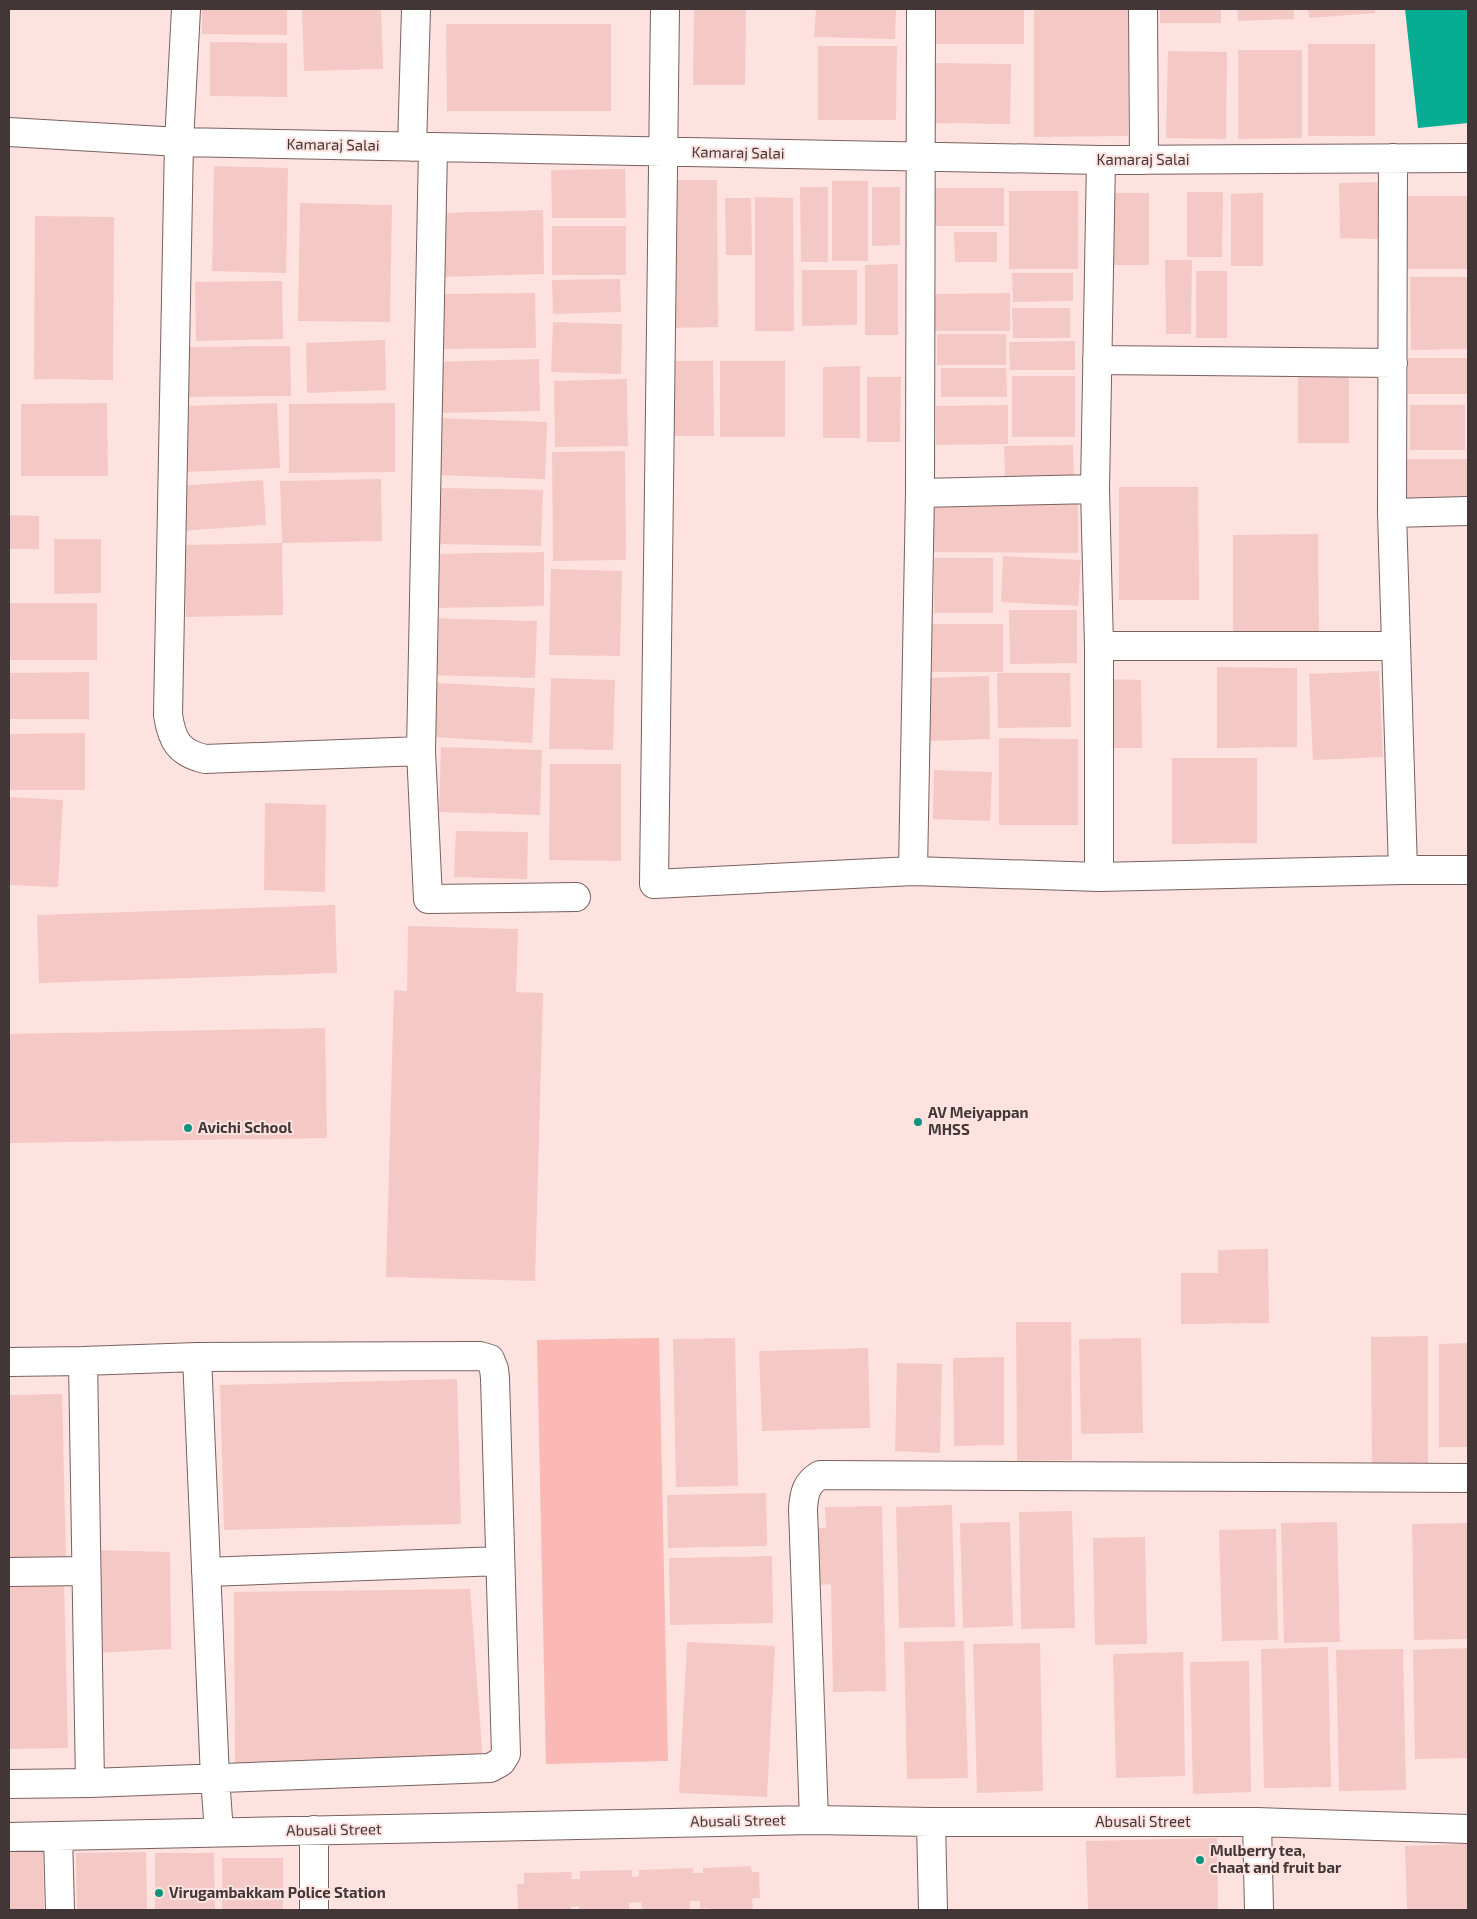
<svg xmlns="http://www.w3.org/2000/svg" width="1477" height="1919" font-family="'Exo 2',sans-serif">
<rect width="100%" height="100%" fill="#fde2df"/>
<path fill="#fab9b4" d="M659 1338 668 1761 546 1764 537 1340Z"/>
<path fill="#07ad92" d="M1405 9H1468V123L1418 128Z"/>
<path fill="#f4c9c5" d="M202 9H287V35L202 34Z
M302 9H381L383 69 304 71Z
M694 9H746L745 85H693Z
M816 9H896L895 39 814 37Z
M926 9H1024V44H926Z
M1034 9H1128V136L1034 137Z
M1160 9H1221V23H1160Z
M1237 9H1294V19L1238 21Z
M1308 9H1375V13L1309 18Z
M446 24H611V111H447Z
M210 42 287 43V97L210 96Z
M1308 44H1375V136H1308Z
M818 46H897L896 120H818Z
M1238 50H1302V138L1238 139Z
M1168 51 1227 52 1226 139 1166 138Z
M932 63 1011 64 1010 124 931 123Z
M214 166 288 168 286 273 212 271Z
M625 169 626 218H552L551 170Z
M671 180H717L718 327 671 328Z
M832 181H868V261H832Z
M1378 182V239L1340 238 1339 183Z
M800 187H828V262H801Z
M872 187H900V245L872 246Z
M935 188H1004V226H935Z
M1009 191H1078V269H1009Z
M1187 192H1223L1222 257H1187Z
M1109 193H1149V265H1110Z
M1263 193V266H1231V194Z
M1407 196H1468V269H1408Z
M755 197 793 198 794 331H755Z
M725 198H751L752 255H726Z
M300 203 392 205 390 322 298 321Z
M543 210 544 274 443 277 441 213Z
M35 216 114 217 113 380 34 379Z
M552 226H626V275H552Z
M954 232H997V262H955Z
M1165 260H1192L1191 334H1166Z
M898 264V335H865V265Z
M802 270H857V325L802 326Z
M1196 271H1227V338H1196Z
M1012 273H1073V301L1013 302Z
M1410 277H1468V349L1411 350Z
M620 279 621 312 553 314 552 280Z
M282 281 283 339 196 341 195 282Z
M535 293 536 348 442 349V294Z
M1010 293V331H933L934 294Z
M1012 308H1070V338H1013Z
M553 322 622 324 621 374 551 372Z
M937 334H1006V365H937Z
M385 340 386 390 307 393 306 343Z
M1075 341V370H1010L1009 342Z
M290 346 291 396 187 397V347Z
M1408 358H1468V394H1408Z
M539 359 540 411 440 413 439 362Z
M670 361H713L714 436H670Z
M720 361H785V437H720Z
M860 366V438H823V367Z
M941 368H1006L1007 397H941Z
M1012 376H1075V437H1012Z
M1298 376H1349V443H1298Z
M867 377H901L900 442H867Z
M627 379 628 446 555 447 554 381Z
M107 403 108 476H21V404Z
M277 403 280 468 187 472 184 406Z
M395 403V472L289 473V404Z
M1008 405V444L936 445V406Z
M1410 405H1465V450H1410Z
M439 418 547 422 545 479 436 475Z
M1073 445 1074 485 1005 486 1004 446Z
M625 451 626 560 553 561 552 452Z
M1400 459H1468V501H1400Z
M381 479 382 541 282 543 280 481Z
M263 480 266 525 180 531 177 486Z
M1119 487H1198L1199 600H1119Z
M441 488 543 490 541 546 439 544Z
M931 503H1078V553L931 552Z
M9 515 39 516V549H9Z
M1318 534 1319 638H1233V535Z
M54 539H101V593L54 594Z
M282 543 283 615 186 617 184 545Z
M544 552V606L436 608 435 554Z
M1003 556 1081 560 1078 606 1001 602Z
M934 558H993V613H934Z
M551 569 622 571 620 656 549 655Z
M9 603H97V660H9Z
M1009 610H1077V663L1010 664Z
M428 618 537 621 535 678 426 675Z
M932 624H1003V672H932Z
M1217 667 1297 668V747L1217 748Z
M1379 671 1383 757 1313 760 1309 674Z
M89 672V719H9V673Z
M997 673H1070L1071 727 998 728Z
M989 676 990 739 930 741 928 678Z
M551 678 615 680 613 750 549 749Z
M1105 679 1141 680 1142 748H1105Z
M437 683 535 688 532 743 434 737Z
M85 733V790H9V734Z
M999 738 1078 739V825H999Z
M441 747 542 750 540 815 439 812Z
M1172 758H1257V843L1172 844Z
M550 764H621V861L549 860Z
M934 770 992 772 990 821 933 819Z
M10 797 63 800 58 887 9 885Z
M265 803 326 805 325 892 264 890Z
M456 831 528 832 527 879 454 877Z
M335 905 337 973 39 983 37 915Z
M408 926 518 929 516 992 543 993 535 1281 386 1277 394 990 407 991Z
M325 1028 327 1138 9 1143V1034Z
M1268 1249 1269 1323 1181 1324V1273H1218V1250Z
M1016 1322H1071L1072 1460 1017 1461Z
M1428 1336V1471L1372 1472 1371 1337Z
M735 1338 738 1486 676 1487 673 1339Z
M1141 1338 1143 1433 1081 1434 1079 1339Z
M1468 1343V1447H1439V1344Z
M868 1348 870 1428 762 1431 759 1351Z
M1004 1357V1445L954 1446 953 1358Z
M897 1363 942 1364 940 1453 895 1451Z
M457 1379 461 1524 224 1530 220 1385Z
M62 1394 66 1560 9 1562V1395Z
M766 1493 767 1546 668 1548 667 1495Z
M952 1505 955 1627 899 1628 896 1507Z
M882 1506 886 1691 833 1692 831 1584 819 1585 818 1528H826L825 1507Z
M1072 1511 1075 1628 1021 1629 1019 1512Z
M1010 1522 1013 1626 963 1628 960 1523Z
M1337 1522 1340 1642 1284 1643 1281 1523Z
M1468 1523V1639L1414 1640 1412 1524Z
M1276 1529 1278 1640 1222 1641 1219 1530Z
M1145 1537 1147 1644 1095 1645 1093 1538Z
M94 1550 170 1552 171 1649 95 1653Z
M772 1556 773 1623 670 1625 669 1558Z
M64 1582 68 1748 9 1749V1583Z
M470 1589 483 1761 235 1763 234 1592Z
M964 1641 968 1778 907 1779 904 1642Z
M687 1642 775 1646 767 1797 679 1793Z
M1040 1643 1043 1791 977 1793 973 1644Z
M1328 1647 1331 1787 1264 1788 1261 1649Z
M1468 1648V1758L1415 1759 1413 1650Z
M1403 1649 1406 1790 1339 1791 1336 1650Z
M1183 1652 1185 1776 1116 1778 1113 1654Z
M1249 1661 1251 1792 1193 1794 1190 1662Z
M1217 1838 1218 1910H1088L1086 1841Z
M1468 1844V1910H1407L1405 1846Z
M9 1851H43L44 1910H9Z
M146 1852 147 1910H77L76 1853Z
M155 1853H214L215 1910H155Z
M222 1858H283V1910H222Z
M751 1866 752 1872H759L760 1898H752L753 1910H709V1908L700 1909V1901H690V1909L681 1910H642L641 1902 629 1903V1910H579V1906L571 1907V1910H518L517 1884H524V1873L572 1872 571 1879H580V1871L632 1870V1877L639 1876V1870L693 1868V1873H703V1868Z"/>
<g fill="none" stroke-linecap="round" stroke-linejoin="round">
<defs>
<path id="minor" d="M186 9 179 142 168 715C172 741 179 753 205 759L421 751 428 899 576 897
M665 9 654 884 913 871 1099 877 1403 870H1468
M1143 9 1144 160
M9 132 179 142 1101 160 1468 158
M412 147 416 9
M1393 158 1392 513 1403 870
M1097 360 1393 363
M920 493 1095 489
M1392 513 1468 511
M1099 646H1396
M421 751 433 148
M913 871 920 493 921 9
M1099 877V646L1095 489 1101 160
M83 1361 197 1357 215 1778 219 1832
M9 1362 83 1361 90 1783
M9 1572 85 1571
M206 1572 500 1561
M9 1784 90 1783 490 1768 501 1762 506 1754 495 1378 494 1369 490 1359 480 1356 197 1357
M814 1820 803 1509C804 1494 806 1483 820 1475L1468 1478
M931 1822 933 1910
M1257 1822 1259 1910
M314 1830V1910
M58 1836 60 1910
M9 1837 814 1820 931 1822H1257L1468 1829"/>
</defs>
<use href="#minor" stroke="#79615f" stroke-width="30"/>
<use href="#minor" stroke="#fff" stroke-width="28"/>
</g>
<g fill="#10937c" stroke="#fde2df" stroke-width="2">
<circle cx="918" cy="1122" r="5"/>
<circle cx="188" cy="1128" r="5"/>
<circle cx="1200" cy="1860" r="5"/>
<circle cx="159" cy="1893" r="5"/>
</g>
<g text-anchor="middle" stroke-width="4" stroke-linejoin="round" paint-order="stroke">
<g font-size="15" fill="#423736" stroke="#fde2df">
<text transform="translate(333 145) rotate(1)" y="5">Kamaraj Salai</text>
<text transform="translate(738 153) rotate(1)" y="5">Kamaraj Salai</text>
<text x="1143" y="165">Kamaraj Salai</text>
<text transform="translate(738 1821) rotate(-1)" y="5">Abusali Street</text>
<text x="1143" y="1827">Abusali Street</text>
<text transform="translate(334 1830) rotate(-1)" y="5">Abusali Street</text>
</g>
<g font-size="15" font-weight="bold" fill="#423736" stroke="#fde2df" text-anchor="start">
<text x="928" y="1118">AV Meiyappan<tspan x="928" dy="17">MHSS</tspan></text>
<text x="198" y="1133">Avichi School</text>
<text x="1210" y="1856">Mulberry tea,<tspan x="1210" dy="17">chaat and fruit bar</tspan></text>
<text x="169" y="1898">Virugambakkam Police Station</text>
</g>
</g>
<rect width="1477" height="1919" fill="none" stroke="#423736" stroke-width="20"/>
</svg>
